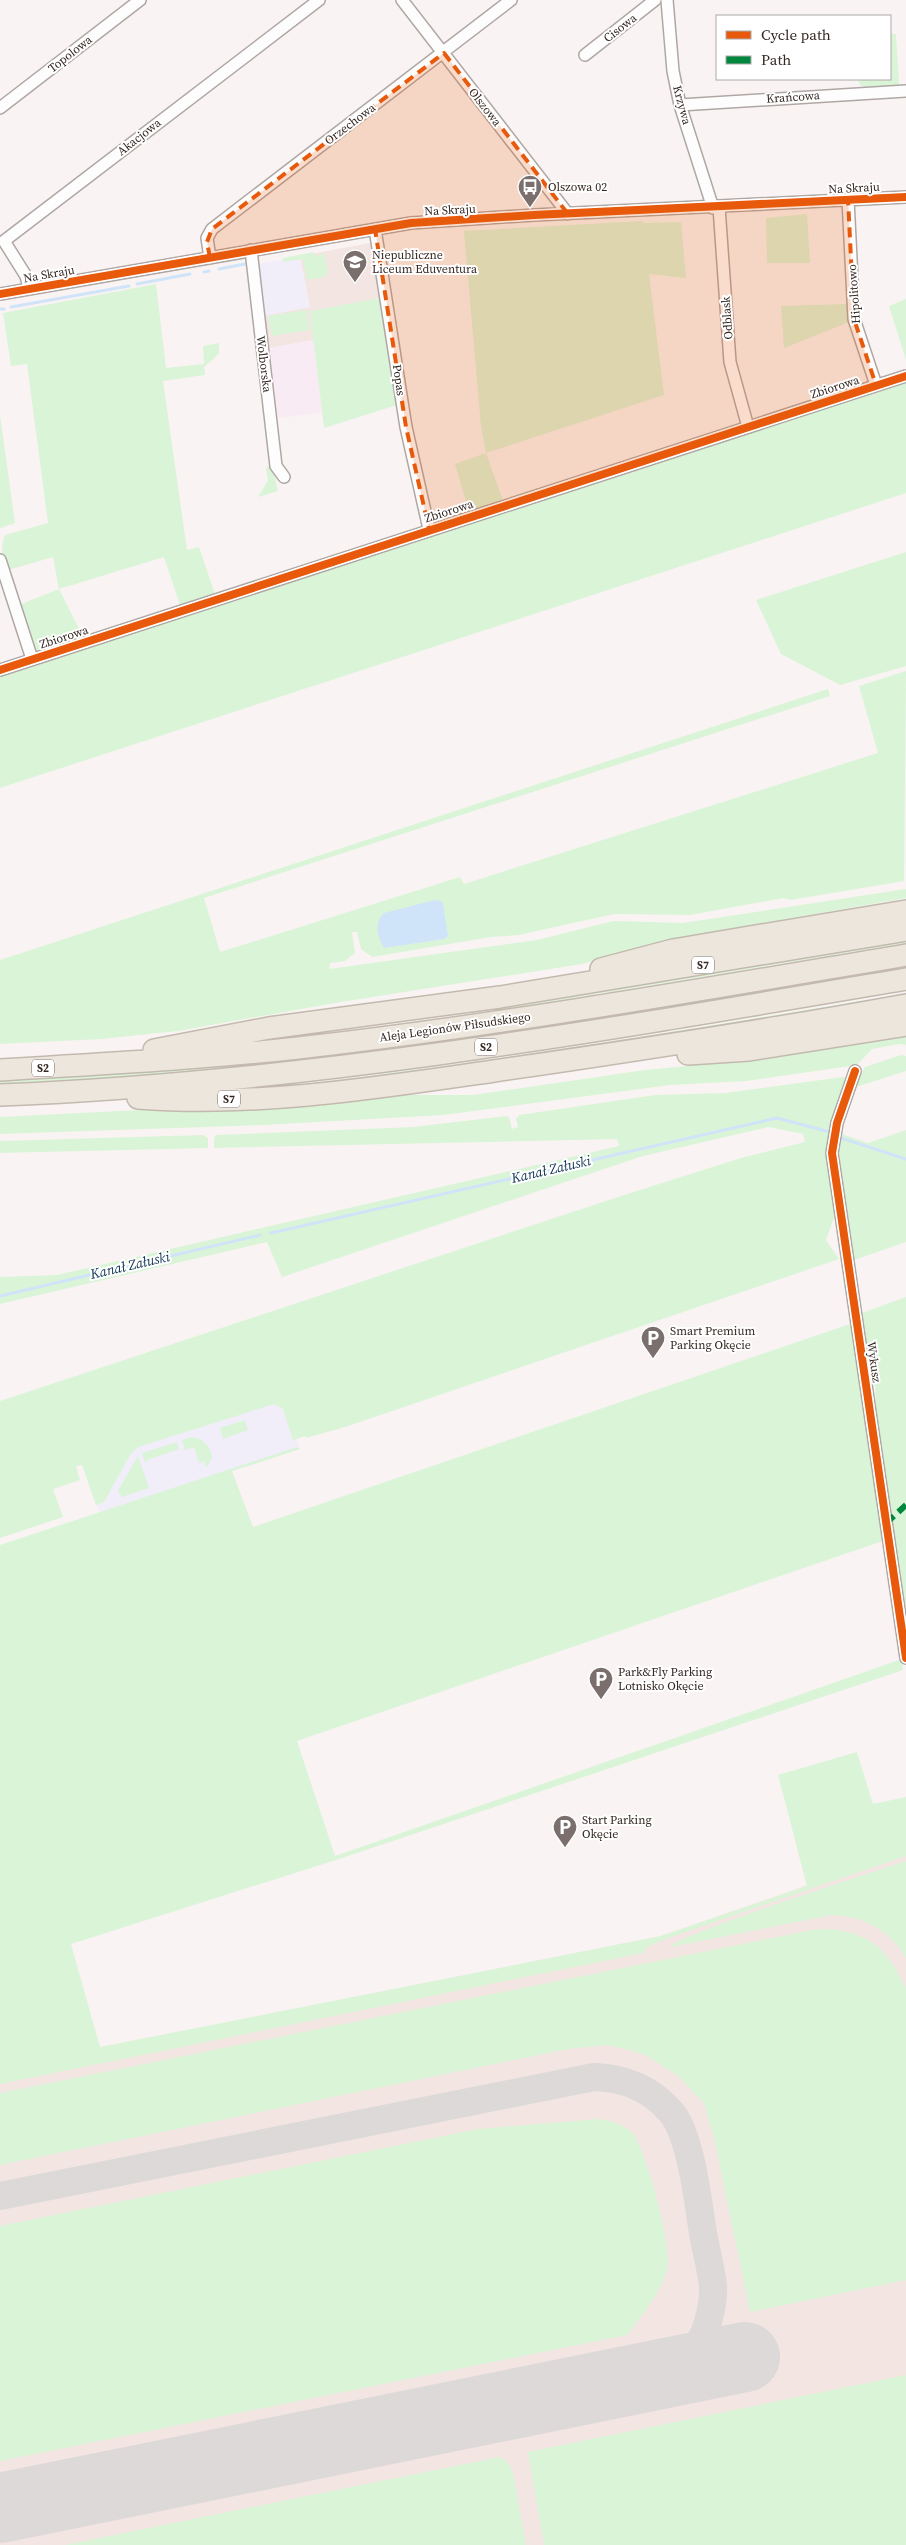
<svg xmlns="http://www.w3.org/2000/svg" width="906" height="2545" font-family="'Source Serif 4',serif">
<rect width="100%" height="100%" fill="#f9f4f3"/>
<path fill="#f1edf9" d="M300 256 310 307 265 316 258 264Z
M283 1398 300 1449 100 1515 82 1464Z"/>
<path fill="#f9ebf3" d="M314 340 322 413 277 418 268 348Z"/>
<path fill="#f2e5e2" d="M370 243 380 298 311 311 314 340 268 348 265 316 310 307 300 256Z
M906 1851V2545H0V2068L661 1936Z"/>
<path fill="#daf4d7" d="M890 34H896L899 85 865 87 860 85 858 79H890Z
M807 214 810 263H767L766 218Z
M643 221V223L681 222 686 278 649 274 664 395 486 453 503 501 469 512 455 464 486 453 481 426 464 231Z
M314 252 315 256 324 254 328 272 324 277 307 280 303 259 283 262V258Z
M156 284 166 368 204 364 203 346 219 343V354L204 367 205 375 163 381 187 550 199 547 215 594 180 605 164 557 59 589 83 637 36 654 19 605 59 589 53 557 5 571C3 560 0 545 5 535L48 523 27 364 11 366 3 313Z
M380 298 397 405 324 428 310 311Z
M906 299V360L889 306Z
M848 304 849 322 784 348 781 306Z
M306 310 310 330 272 336 268 316Z
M906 380V493L0 788V673Z
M0 415 15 523 0 528Z
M271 462 278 491 258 497 268 480 266 469Z
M906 552V666L840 685 781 654 756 600Z
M906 671 904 881 790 900 784 898 690 915 614 914 519 935 491 937 372 957 361 949 357 932H352L355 953 345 961 330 963 329 969 537 940 614 921 683 923 906 889V898L674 939 582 964 341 1002 178 1031 101 1039 0 1044V960L828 689 830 696 204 898 220 952 460 877 464 884 878 753 859 686Z
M906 937V943L518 1007 246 1041Z
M906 964V970C722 1001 538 1035 352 1056 235 1069 118 1079 0 1085V1079Z
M906 993V998L687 1035 322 1087 251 1090C471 1065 688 1030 906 993Z
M906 1034V1045L899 1044 872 1049 857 1065 746 1081 670 1085 443 1115 264 1125 0 1134V1117L140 1110 254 1108 395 1095H473L645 1070 729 1062Z
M901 1055 906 1056V1071L853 1088 865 1067Z
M843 1077 848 1078 829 1166 835 1215 826 1240 839 1259 345 1427 306 1438 305 1436 293 1440 283 1409 274 1404 138 1447 130 1455 104 1502 96 1505 82 1465 76 1466 80 1480 53 1489 63 1517 0 1538V1401L618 1197 741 1158 805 1142 803 1134 768 1127 643 1156 282 1277 267 1242 0 1304V1277L57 1275 619 1146 617 1139 214 1148V1138L216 1135 413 1127 507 1116 509 1117 512 1129 518 1127 516 1119 519 1115 655 1095 726 1093Z
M906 1130V1242L854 1260 839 1152 835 1143 839 1133 868 1143Z
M203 1135 208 1138V1148L0 1153V1141Z
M906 1297V1616L876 1418 875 1374 869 1376 862 1313Z
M853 1323 859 1383 883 1541 297 1741 335 1856 902 1659 903 1670 336 1860 71 1944 100 2047 661 1936 807 1886 778 1775 857 1752 873 1804 906 1797V1856L662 1940 647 1947 643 1953 0 2084V1545L297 1447 300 1449 232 1471 253 1527Z
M245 1420 248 1430 223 1439 220 1428Z
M191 1437C203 1438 211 1446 212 1458L206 1468 204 1461 199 1463 194 1447 185 1450 182 1440Z
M177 1442 179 1449 147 1460 145 1463 142 1453Z
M138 1456 149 1488 122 1497 118 1491Z
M906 1861V1959C892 1930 862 1916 832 1915L670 1947C680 1934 876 1871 906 1861Z
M833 1929C876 1936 888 1952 906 1989V2280L750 2312 714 2137 704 2103 677 2075 647 2056 630 2050 606 2045 568 2049 0 2165V2093L812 1930Z
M599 2119C611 2121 625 2124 633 2134 647 2153 673 2248 667 2270 659 2295 642 2315 627 2335L0 2461V2226L478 2129Z
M906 2375V2545H544L528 2452Z
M500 2457 508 2463 513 2473 526 2545H65Z"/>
<path fill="#d0e4f9" d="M435 900 441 901 443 904 448 936 444 939 384 948C377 937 374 922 384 913Z"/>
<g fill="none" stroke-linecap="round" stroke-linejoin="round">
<path stroke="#d0e4f9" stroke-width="3" d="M219 269 245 264
M204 272 209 271
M137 284 190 274
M11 307 129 286
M0 309H4
M838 1137 906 1159
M271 1233 777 1118 830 1132
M0 1296 260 1235"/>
<path stroke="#dcd9d8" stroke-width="28" d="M0 2196 594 2077C625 2078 650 2088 671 2112 691 2135 698 2202 703 2233 706 2250 711 2268 713 2286 714 2299 710 2318 705 2331 698 2349 683 2361 668 2373"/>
<path stroke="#dcd9d8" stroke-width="70" d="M0 2508 745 2357"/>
<defs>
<path id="minor" d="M402 0 568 214
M667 0 673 71 680 105 713 208
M585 55 655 0
M680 105 906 91
M0 108 140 0
M848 199 854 319 876 385
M719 207 730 362 748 427
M375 229 406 427 429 529
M251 250 276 466 284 477
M210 258 207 238 212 229 511 0
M29 288 26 276 4 241 319 0
M0 294 411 223 534 215 906 197
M0 560 32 659
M0 670 906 376
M855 1071 837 1123 832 1153 906 1658"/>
<path id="motorway" d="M601 969 673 950 906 911
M154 1050 269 1028 500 997 906 930
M688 1054 749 1050 906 1025
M0 1070C99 1064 199 1059 298 1048 502 1025 704 989 906 955
M0 1095C305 1083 606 1030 906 979
M138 1098C258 1107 376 1088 494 1071 632 1051 769 1030 906 1005"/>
</defs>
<use href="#minor" stroke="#afa7a4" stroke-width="14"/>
<use href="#motorway" stroke="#c3b9ae" stroke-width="24"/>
<use href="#minor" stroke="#fefdfd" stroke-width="11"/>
<use href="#motorway" stroke="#ede6dd" stroke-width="21"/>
<path stroke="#00873e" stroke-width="6" stroke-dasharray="12 6" stroke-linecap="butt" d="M885 1524 906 1505"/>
<defs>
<path id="cycleway" d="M0 294 411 223 534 215 906 197
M0 670 906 376
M855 1071 837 1123 832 1153 906 1658"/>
</defs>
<use href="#cycleway" stroke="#fff" stroke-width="11"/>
<use href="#cycleway" stroke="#e8590c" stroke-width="8"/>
</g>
<path fill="#e8590c" fill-opacity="0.2" stroke="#e8590c" stroke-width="4" stroke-dasharray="10 6" stroke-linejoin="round" d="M444 53 568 214 848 199 854 319 876 385 429 529 406 427 375 229 210 258 207 242 212 229Z"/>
<defs>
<symbol id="bus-pin" viewBox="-11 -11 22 30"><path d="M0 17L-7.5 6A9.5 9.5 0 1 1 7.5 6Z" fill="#7a6f6c" stroke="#fff"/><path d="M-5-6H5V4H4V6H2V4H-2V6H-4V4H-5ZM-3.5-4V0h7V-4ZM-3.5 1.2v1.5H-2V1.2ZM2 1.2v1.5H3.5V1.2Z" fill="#fff"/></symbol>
<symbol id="school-pin" viewBox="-11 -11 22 30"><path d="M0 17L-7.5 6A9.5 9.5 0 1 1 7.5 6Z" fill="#7a6f6c" stroke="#fff"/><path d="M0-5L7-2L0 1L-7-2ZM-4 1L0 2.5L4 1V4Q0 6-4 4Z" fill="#fff"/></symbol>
<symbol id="parking-pin" viewBox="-11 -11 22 30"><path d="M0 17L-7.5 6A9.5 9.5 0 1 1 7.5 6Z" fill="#7a6f6c" stroke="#fff"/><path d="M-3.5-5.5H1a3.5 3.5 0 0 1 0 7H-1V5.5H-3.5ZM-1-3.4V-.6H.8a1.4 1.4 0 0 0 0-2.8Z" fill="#fff"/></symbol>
</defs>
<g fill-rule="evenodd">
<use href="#bus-pin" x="516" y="173" width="28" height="38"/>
<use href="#school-pin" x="341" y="248" width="28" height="38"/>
<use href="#parking-pin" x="639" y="1324" width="28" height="38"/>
<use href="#parking-pin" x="587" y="1665" width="28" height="38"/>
<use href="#parking-pin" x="551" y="1813" width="28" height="38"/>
</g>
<g text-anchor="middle" stroke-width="4" stroke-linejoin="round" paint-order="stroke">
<g fill="#fff" stroke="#726865" stroke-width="1">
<rect x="692" y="956.5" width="22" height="17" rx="4"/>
<rect x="475" y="1038.5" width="22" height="17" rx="4"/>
<rect x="32" y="1059.5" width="22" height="17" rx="4"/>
<rect x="218" y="1090.5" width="22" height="17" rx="4"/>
</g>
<g font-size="11" font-weight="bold" fill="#352823">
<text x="703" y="969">S7</text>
<text x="486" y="1051">S2</text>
<text x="43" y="1072">S2</text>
<text x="229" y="1103">S7</text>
</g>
<g font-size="12" fill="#352823" stroke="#fff">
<text transform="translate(620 28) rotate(-38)" y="4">Cisowa</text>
<text transform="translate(70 54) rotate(-38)" y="4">Topolowa</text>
<text transform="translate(793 97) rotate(-4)" y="4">Krańcowa</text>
<text transform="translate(682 105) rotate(75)" y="4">Krzywa</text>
<text transform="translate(485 107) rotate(52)" y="4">Olszowa</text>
<text transform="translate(350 124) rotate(-37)" y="4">Orzechowa</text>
<text transform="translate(139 137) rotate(-38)" y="4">Akacjowa</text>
<text transform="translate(854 188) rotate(-3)" y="4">Na Skraju</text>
<text transform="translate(450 210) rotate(-3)" y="4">Na Skraju</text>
<text transform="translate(49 274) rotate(-10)" y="4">Na Skraju</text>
<text transform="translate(854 294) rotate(-94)" y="4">Hipolitowo</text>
<text transform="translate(727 318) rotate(-94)" y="4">Odblask</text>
<text transform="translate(264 364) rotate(83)" y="4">Wolborska</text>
<text transform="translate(399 380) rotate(82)" y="4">Popas</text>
<text transform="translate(835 387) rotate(-18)" y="4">Zbiorowa</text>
<text transform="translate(449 511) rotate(-18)" y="4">Zbiorowa</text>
<text transform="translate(64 637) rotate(-18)" y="4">Zbiorowa</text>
<text transform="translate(455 1027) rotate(-8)" y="4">Aleja Legionów Piłsudskiego</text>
<text transform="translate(874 1362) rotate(82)" y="4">Wykusz</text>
</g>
<g font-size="12" fill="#352823" stroke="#fff" text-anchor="start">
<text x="548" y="191">Olszowa 02</text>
<text x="372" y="259">Niepubliczne<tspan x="372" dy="14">Liceum Eduventura</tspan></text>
<text x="670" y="1335">Smart Premium<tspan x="670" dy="14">Parking Okęcie</tspan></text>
<text x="618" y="1676">Park&amp;Fly Parking<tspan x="618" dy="14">Lotnisko Okęcie</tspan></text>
<text x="582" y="1824">Start Parking<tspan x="582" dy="14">Okęcie</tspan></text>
</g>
<g font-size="14" font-style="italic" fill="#0d3253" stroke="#fff">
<text transform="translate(551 1169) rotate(-13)" y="5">Kanał Załuski</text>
<text transform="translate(130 1265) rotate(-13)" y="5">Kanał Załuski</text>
</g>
</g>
<rect x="716" y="15" width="175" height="65" fill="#ffffff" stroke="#aea9a7"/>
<rect x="726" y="31" width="25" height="8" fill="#e8590c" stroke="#aea9a7"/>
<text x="761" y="40" font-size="15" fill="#352823">Cycle path</text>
<rect x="726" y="56" width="25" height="8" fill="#00873e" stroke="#aea9a7"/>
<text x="761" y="65" font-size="15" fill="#352823">Path</text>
</svg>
